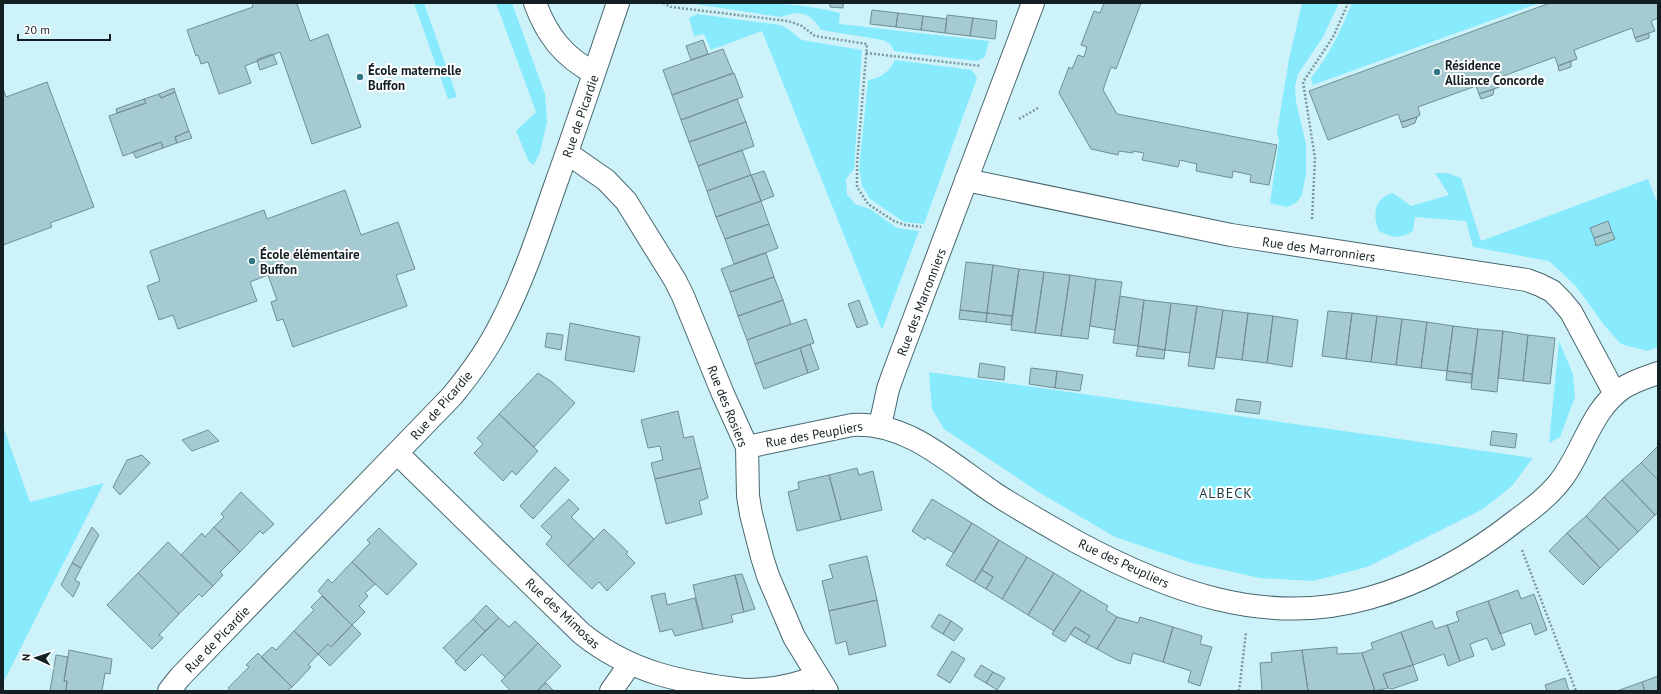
<svg xmlns="http://www.w3.org/2000/svg" width="1661" height="694" font-family="'PT Sans',sans-serif">
<rect width="100%" height="100%" fill="#cef2fa"/>
<path fill="#88ebfd" d="M414 3H424L457 97 448 99Z
M496 3H512L545 94 547 122 540 152 534 165 529 162 516 131 536 112Z
M688 3C739 3 789 0 840 13L839 24 989 41 985 57 977 61 894 51 890 44 883 40 821 30C810 12 800 10 781 17Z
M1302 3H1339L1323 37 1298 74 1295 86 1296 102 1306 144V173L1302 195 1296 203 1287 207 1270 203 1279 141 1277 132 1289 59Z
M1352 3H1539L1313 85 1311 78C1331 52 1340 32 1352 3Z
M697 14 780 25C789 28 794 34 802 40L862 50 854 169 846 179 847 194 855 204 870 209 897 228 919 231 882 330 762 31 711 50 704 34 694 36 689 18Z
M895 60 972 70 977 78 924 224 904 222 870 199 862 186 859 169 868 80C881 78 889 72 895 60Z
M1435 173H1447L1461 178 1481 241 1648 179 1658 205V347L1647 351 1621 344 1604 325 1576 286 1549 261 1473 247 1466 221 1415 217 1413 231C1399 239 1393 238 1379 231 1372 215 1374 198 1393 193L1411 206 1449 195Z
M1559 341 1573 374 1575 397 1560 437 1549 443Z
M929 372 1533 458 1512 486 1483 509 1367 567 1313 581 1260 578 1192 563 1115 537 1040 493 944 429 932 409Z
M3 426 30 502 104 483 3 683Z"/>
<path fill="#a6cad1" stroke="#6d8f95" d="M252 3H299L297 4 310 41 328 34 361 127 312 144 280 52 245 66 251 83 219 94 208 62 201 64 198 55 196 56 187 30 253 7Z
M830 3H843V8L830 7Z
M1104 3H1141L1116 69 1111 67 1103 90 1117 114 1277 145 1269 185 1250 182 1251 175 1233 171 1232 178 1196 171 1197 164 1180 160 1178 167 1142 160 1144 153 1133 151V153L1119 151 1118 155 1091 149 1059 93 1069 67 1072 69 1078 55 1084 57 1087 47 1081 45 1094 11 1100 13Z
M1550 3H1658V18L1651 21 1655 31 1635 38 1632 28 1574 50 1577 59 1558 66 1555 57 1495 79 1499 87 1494 89 1479 94 1476 86 1418 107 1420 115 1417 117 1401 122 1398 114 1328 140 1309 91Z
M872 10 898 13 896 27 870 24Z
M898 13 923 16 921 30 896 27Z
M947 15 973 18 970 36 945 33Z
M923 16 947 19 945 33 921 30Z
M973 18 997 21 995 39 970 36Z
M1649 33V38L1637 42 1635 38Z
M703 40 708 54 691 60 686 46Z
M723 49 733 73 672 95 663 70Z
M273 54 277 64 260 70 257 61 258 59Z
M1571 61V67L1559 71 1558 66Z
M734 73 743 97 681 120 672 95Z
M47 82 94 207 50 223 52 227 3 245V88L6 97Z
M174 88 175 92 161 98 159 94Z
M1494 89 1493 95 1481 99 1479 94Z
M175 92 189 131 175 137 177 143 163 148 161 142 123 156 109 116 146 103 144 99 159 94 161 98Z
M144 99 146 103 117 113 116 109Z
M737 99 746 122 689 142 681 120Z
M1417 117 1415 123 1403 128 1401 122Z
M746 122 754 146 698 166 689 142Z
M189 131 192 138 177 143 175 137Z
M161 142 163 148 136 158 133 152Z
M742 150 751 175 707 191 698 166Z
M764 171 774 196 761 201 751 175Z
M751 175 761 201 716 217 707 191Z
M345 190 361 235 398 222 415 269 396 275 407 306 293 347 283 319 277 321 271 302 277 300 268 275 250 282 257 301 178 329 173 315 159 320 147 286 160 281 150 251 264 210 267 219Z
M761 201 769 224 725 239 716 217Z
M1608 221 1612 232 1594 238 1590 228Z
M769 224 778 248 734 264 725 239Z
M1612 232 1615 239 1596 246 1594 238Z
M766 253 774 277 730 292 721 269Z
M966 262 993 265 987 313 960 310Z
M993 265 1019 269 1012 316 987 313Z
M1019 269 1044 272 1035 333 1011 330Z
M1044 272 1070 275 1061 336 1035 333Z
M1070 275 1096 279 1088 339 1061 336Z
M774 277 783 300 738 316 730 292Z
M1096 279 1122 282 1115 330 1090 326Z
M1120 296 1144 300 1138 346 1113 343Z
M783 300 791 324 747 340 738 316Z
M859 300 868 324 857 328 848 304Z
M1144 300 1171 303 1165 350 1138 346Z
M1171 303 1197 306 1190 353 1165 350Z
M1197 306 1223 310 1214 369 1188 366Z
M960 310 987 313 986 322 959 319Z
M1223 310 1248 313 1242 360 1216 357Z
M1328 311 1352 313 1346 359 1322 356Z
M987 313 1012 316 1011 325 986 322Z
M1248 313 1273 316 1267 363 1242 360Z
M1352 313 1377 316 1371 362 1346 359Z
M1273 316 1298 320 1292 367 1267 363Z
M1377 316 1402 319 1396 365 1371 362Z
M806 319 814 343 755 364 747 340Z
M1402 319 1427 322 1421 368 1396 365Z
M1427 322 1453 326 1447 371 1421 368Z
M570 323 640 337 634 372 565 360Z
M1453 326 1478 329 1472 374 1447 371Z
M1478 329 1503 331 1497 392 1471 389Z
M1503 331 1528 335 1523 381 1498 378Z
M547 333 563 335 561 350 545 347Z
M1528 335 1555 338 1550 384 1523 381Z
M810 344 819 369 808 373 800 348Z
M1138 346 1165 350 1164 359 1136 356Z
M800 348 808 373 764 389 755 364Z
M980 363 1005 367 1004 380 978 377Z
M1031 368 1057 371 1055 388 1029 384Z
M1057 371 1083 375 1080 391 1055 388Z
M1447 371 1472 374 1471 383 1446 380Z
M538 373 552 382 575 403 534 447 499 414Z
M1237 399 1261 402 1259 414 1235 411Z
M678 411 684 438 693 436 701 468 655 479 651 463 663 460 660 446 648 448 641 420Z
M499 414 538 451 516 475 512 471 503 481 474 453 483 444 477 438Z
M208 430 219 441 192 451 182 440Z
M1492 431 1517 434 1515 448 1490 445Z
M1658 446V480L1641 463Z
M142 455 150 463 120 495 113 487 127 460Z
M1641 463 1658 480V513L1655 515 1622 480Z
M555 467 569 480 533 519 520 506Z
M701 468 708 498 699 501 702 514 666 524 655 479Z
M857 468 859 475 873 471 882 510 841 520 829 475Z
M829 475 841 520 797 531 788 492 799 489 798 482Z
M1622 480 1655 515 1638 532 1604 497Z
M241 492 274 524 263 534 260 531 240 552 214 527 224 517 221 514Z
M1604 497 1638 532 1619 550 1586 516Z
M569 499 579 509 571 517 594 539 568 566 546 544 552 537 541 526Z
M932 499 972 523 954 553 927 537 925 540 912 531Z
M1586 516 1619 550 1600 568 1567 533Z
M972 523 999 540 974 582 946 565Z
M92 527 99 535 81 568 72 563Z
M214 527 240 552 220 572 223 575 213 586 181 555 202 533 205 537Z
M379 528 417 564 387 595 352 562 370 543 367 540Z
M604 529 628 552 626 554 635 563 607 591 599 582 592 589 568 566Z
M1567 533 1600 568 1583 585 1549 551Z
M999 540 1027 557 1002 599 986 589 993 577 982 570Z
M168 542 213 586 202 597 199 594 179 614 138 573Z
M867 556 877 600 829 611 822 581 833 578 829 565Z
M1027 557 1054 573 1028 615 1002 599Z
M352 562 375 584 365 593 368 596 359 606 365 612 352 625 318 591 328 579 332 583Z
M72 563 81 568 75 580 80 583 73 597 61 585Z
M982 570 993 577 986 589 974 582Z
M138 573 179 614 159 635 163 638 152 649 107 605Z
M1054 573 1081 590 1054 631 1028 615Z
M742 574 755 609 744 612 735 575Z
M735 575 744 612 731 615 733 622 703 629 693 585Z
M1081 590 1108 606 1106 610 1117 617 1097 649 1085 643 1090 636 1075 627 1065 642 1052 634Z
M1518 590 1521 599 1534 594 1547 630 1535 635 1531 623 1500 634 1488 601Z
M665 593 667 605 695 598 703 629 675 636 672 629 660 632 651 596Z
M322 596 352 625 331 647 328 644 318 654 294 631 314 610 311 607Z
M877 600 886 646 849 655 846 641 836 644 829 611Z
M1488 601 1505 645 1492 650 1487 638 1470 644 1474 656 1460 661 1447 625 1459 621 1456 612Z
M486 605 499 618 485 631 473 619Z
M939 614 951 621 943 634 931 627Z
M1117 617 1138 623 1140 617 1173 627 1163 662 1133 653 1130 664 1117 660 1097 649Z
M499 618 509 627 515 621 538 643 505 677 482 654 465 671 455 662Z
M473 619 485 631 456 661 443 648Z
M951 621 963 629 954 641 943 634Z
M1432 621 1435 629 1447 625 1460 661 1448 666 1444 654 1413 665 1401 632Z
M352 625 361 634 330 666 318 654 328 644 331 647Z
M1075 627 1090 636 1085 643 1070 634Z
M1173 627 1202 636 1200 644 1212 647 1200 686 1188 682 1191 671 1163 662Z
M294 631 318 654 308 665 311 667 292 687 261 657 272 647 276 650Z
M1401 632 1413 665 1383 674 1388 688 1375 691 1362 653 1373 649 1371 643Z
M538 643 561 666 537 691H511L501 681Z
M1337 647V654L1362 653 1375 691H1308L1302 650Z
M69 650 112 659 110 674 105 673 102 691H66L67 681H64Z
M1302 650 1308 691H1262L1260 663 1272 662 1271 653Z
M952 651 965 659 950 683 937 675Z
M258 653 292 687 287 691H231L228 688 249 667 246 665Z
M56 655 68 657 64 681H67L66 691H50Z
M981 665 993 672 986 683 974 676Z
M1413 665 1418 680 1392 689 1388 688 1383 674Z
M993 672 1005 678 997 690 986 683Z
M1658 676V691H1645L1642 682Z
M1565 678 1569 691H1547L1545 685Z
M1642 682 1645 691H1617Z
M546 683 554 691H537Z"/>
<g fill="none" stroke-linecap="round" stroke-linejoin="round">
<defs>
<path id="minor" d="M535 3C547 36 564 57 594 73
M567 153 606 180 626 201 675 280 683 296 723 394 747 447 748 496 751 514 762 557 768 576 794 637 827 691
M966 180 1231 235 1527 280 1540 285 1552 291 1561 300 1571 312 1615 394
M880 426 888 389 894 372 1033 3
M747 447 852 425C907 421 951 464 994 493 1020 510 1047 525 1075 541 1166 590 1265 628 1369 598 1423 583 1474 554 1518 519 1532 509 1546 498 1557 485 1583 455 1589 411 1623 388 1633 381 1647 377 1658 373
M397 453 581 633C630 673 684 683 745 690 771 690 794 686 817 676
M169 691 180 677 452 396C471 373 489 348 502 321 524 278 539 232 555 186 577 125 597 64 618 3
M611 691 630 664"/>
</defs>
<use href="#minor" stroke="#48686f" stroke-width="24"/>
<path stroke="#7d979d" stroke-width="2.5" stroke-dasharray="2 2" stroke-linecap="butt" d="M663 3 671 7 788 21 802 26 815 36 867 44 857 164V187L868 204 894 221 905 225 921 227
M866 53 981 66
M1019 119 1038 108
M1312 219 1315 158 1303 82 1333 37 1348 3
M1522 550 1576 691
M1239 691 1246 632"/>
<use href="#minor" stroke="#fff" stroke-width="22"/>
</g>
<g fill="#307783" stroke="#fff" stroke-width="1.5">
<circle cx="1437" cy="72" r="4"/>
<circle cx="360" cy="77" r="4"/>
<circle cx="252" cy="261" r="4"/>
</g>
<g text-anchor="middle" stroke-width="4" stroke-linejoin="round" paint-order="stroke">
<g font-size="13" font-weight="bold" fill="#122023" stroke="#fff" text-anchor="start">
<text x="1445" y="70">Résidence<tspan x="1445" dy="15">Alliance Concorde</tspan></text>
<text x="368" y="75">École maternelle<tspan x="368" dy="15">Buffon</tspan></text>
<text x="260" y="259">École élémentaire<tspan x="260" dy="15">Buffon</tspan></text>
</g>
<g font-size="13" fill="#122023" stroke="#fff">
<text transform="translate(580 116) rotate(-71)" y="5">Rue de Picardie</text>
<text transform="translate(1319 249) rotate(8)" y="5">Rue des Marronniers</text>
<text transform="translate(921 302) rotate(-69)" y="5">Rue des Marronniers</text>
<text transform="translate(441 405) rotate(-49)" y="5">Rue de Picardie</text>
<text transform="translate(728 406) rotate(68)" y="5">Rue des Rosiers</text>
<text transform="translate(814 434) rotate(-10)" y="5">Rue des Peupliers</text>
<text transform="translate(1124 563) rotate(25)" y="5">Rue des Peupliers</text>
<text transform="translate(563 613) rotate(43)" y="5">Rue des Mimosas</text>
<text transform="translate(217 639) rotate(-46)" y="5">Rue de Picardie</text>
</g>
<g font-size="14" letter-spacing="1" fill="#1c3c42" stroke="#fff">
<text x="1226" y="498">ALBECK</text>
</g>
</g>
<rect width="1661" height="694" fill="none" stroke="#122023" stroke-width="8"/>
<g transform="translate(36 658) rotate(273)" stroke="#ffffff" stroke-width="3" paint-order="stroke">
<path d="M0-3L7 15L0 10L-7 15Z" fill="#122023"/>
<text y="-6" font-size="11" font-weight="bold" text-anchor="middle" fill="#122023">N</text>
</g>
<path d="M18 34v6h92v-6" fill="none" stroke="#122023" stroke-width="2"/>
<text x="24" y="34" font-size="12" fill="#122023" stroke="#ffffff" stroke-width="3" paint-order="stroke">20 m</text>
</svg>
